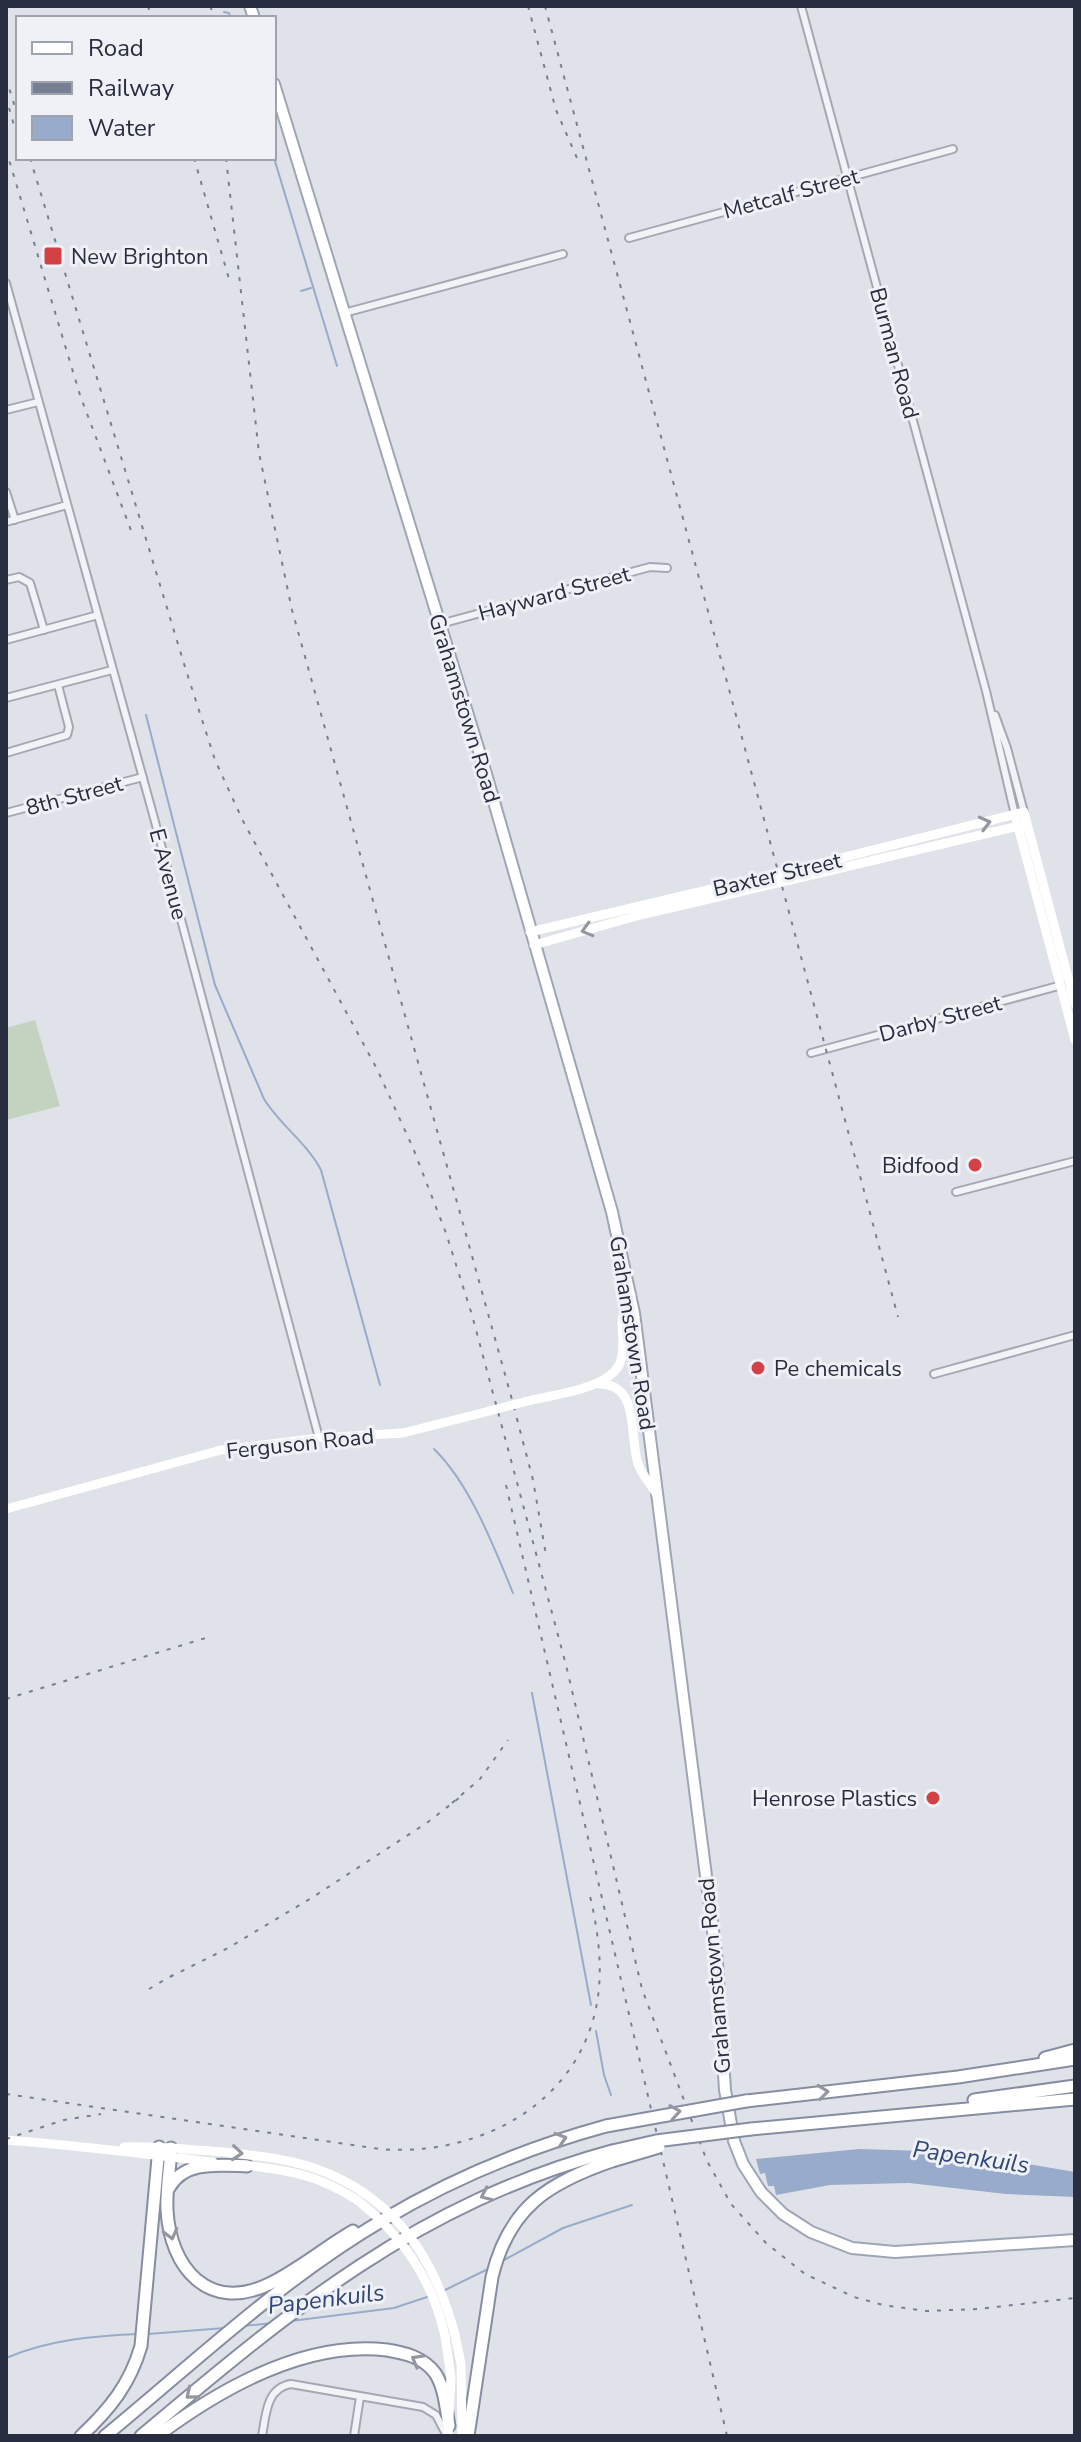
<svg xmlns="http://www.w3.org/2000/svg" width="1081" height="2442" font-family="'Nunito Sans',sans-serif">
<rect width="100%" height="100%" fill="#dfe2e9"/>
<path fill="#c3d3c0" d="M35 1020 60 1106 6 1120V1028Z"/>
<path fill="#99abca" d="M859 2149 956 2152 1075 2172V2197L1006 2194 909 2183 830 2185 776 2195 774 2186H768L765 2173 760 2174 756 2159Z"/>
<g fill="none" stroke-linecap="round" stroke-linejoin="round">
<path stroke="#99abca" stroke-width="2" d="M224 12 229 13 231 18
M274 158 337 366
M301 291 311 288
M146 715 215 985 264 1099C280 1125 307 1143 321 1170L380 1385
M434 1449C470 1484 494 1547 513 1593
M532 1693 591 2005
M596 2031 604 2075 611 2095
M504 2260 563 2228 632 2205
M443 2291 488 2269
M291 2321 394 2308 430 2296
M243 2326 273 2323
M148 2334 225 2328
M6 2358C48 2340 92 2336 137 2334"/>
<defs>
<path id="street" d="M801 6 986 691 1015 815
M629 238 953 149
M6 283 154 818 319 1438
M344 313 563 254
M6 410 38 402
M6 492 15 520
M6 522 67 505
M6 580 19 577 30 583 44 630
M440 624 650 567 667 568
M6 640 98 615
M6 698 112 670
M995 715 1007 748 1024 812
M6 753 67 735 69 727 58 685
M6 813 143 777
M811 1053 1062 985
M956 1192 1075 1161
M934 1374 1075 1335
M262 2436C266 2415 266 2388 291 2384L423 2407 436 2415 447 2436
M354 2436 360 2397"/>
<path id="primary" d="M250 6 254 18
M274 84 486 774 612 1212 634 1313 717 1962 725 2090 734 2141 743 2164 761 2192 783 2214 811 2232 852 2248 895 2252 1075 2240"/>
<path id="highway" d="M1045 2058 1075 2050
M974 2100 1075 2086
M746 2101 958 2077 1075 2059
M751 2129 1075 2099
M171 2148C170 2169 166 2189 167 2210 170 2268 209 2313 269 2284 298 2270 324 2248 353 2231
M169 2188C184 2160 220 2165 247 2166
M81 2436C110 2409 130 2384 141 2346L159 2147
M105 2436C195 2362 282 2279 383 2220 453 2178 526 2148 606 2126
M141 2436C292 2309 417 2204 612 2151
M157 2436C220 2389 304 2340 387 2350 405 2353 423 2357 435 2373 445 2388 446 2409 449 2426
M468 2436 492 2277C509 2207 548 2183 612 2161"/>
</defs>
<use href="#street" stroke="#a4a8b3" stroke-width="10"/>
<use href="#primary" stroke="#9ea5b5" stroke-width="14"/>
<use href="#highway" stroke="#868da0" stroke-width="15"/>
<use href="#street" stroke="#f2f3f7" stroke-width="6"/>
<path stroke="#fff" stroke-width="9" d="M1015 815 1075 1040
M801 868 1024 812 1075 1004
M803 877 1023 825
M530 932 737 883
M534 945 640 915 739 892
M600 1384C639 1384 630 1435 637 1460 639 1472 650 1483 656 1493
M528 1401C555 1394 619 1389 622 1355 626 1325 615 1326 631 1295
M6 1509 221 1450 319 1438 403 1433 466 1417
M6 2140C76 2145 144 2154 213 2162
M124 2147C153 2146 182 2149 211 2151 267 2156 316 2160 364 2193
M244 2165C289 2170 318 2175 357 2200
M455 2335 461 2364 462 2436
M445 2336 451 2377 448 2436"/>
<use href="#primary" stroke="#fff" stroke-width="10"/>
<use href="#highway" stroke="#fff" stroke-width="11"/>
<path stroke="#787f93" stroke-width="2" stroke-dasharray="4 8" stroke-linecap="butt" d="M148 6 151 18
M211 6 212 18
M528 6 556 110 580 165
M545 6 898 1317
M6 78 18 117
M9 108 18 139
M6 150 80 395 132 533
M30 158 185 667 215 760 243 821 377 1069 413 1148 446 1233 472 1315 566 1665 642 1989 707 2161 731 2204 766 2243 805 2274 854 2297 883 2305 926 2311 978 2309 1075 2298
M194 158 229 279
M226 158 259 453 292 610 511 1396 533 1480 546 1555
M506 1485 727 2436
M6 1699 212 1636
M452 1803 480 1779 508 1740
M170 1977 228 1948 313 1897 428 1822 459 1798
M149 1989 180 1971
M6 2094 380 2149C474 2157 575 2108 596 2008 604 1970 598 1929 589 1892
M6 2139 64 2120 101 2114"/>
<defs>
<path id="highway-bridge" d="M606 2126 746 2101
M612 2151 656 2141 751 2129
M612 2161 659 2147"/>
</defs>
<use href="#highway-bridge" stroke="#868da0" stroke-width="15" stroke-linecap="butt"/>
<path stroke="#fff" stroke-width="9" d="M737 883 801 868
M739 892 803 877
M466 1417 528 1401
M364 2193C414 2227 440 2278 455 2335
M357 2200C403 2236 432 2279 445 2336"/>
<use href="#highway-bridge" stroke="#fff" stroke-width="11"/>
</g>
<defs><path id="oneway-chevron" d="M-2-3.5L2.5 0L-2 3.5" fill="none" stroke-width="1.6" stroke-linecap="round" stroke-linejoin="round" transform="scale(2)"/></defs>
<g stroke="#9496a0">
<use href="#oneway-chevron" transform="translate(985 823) rotate(-15)"/>
<use href="#oneway-chevron" transform="translate(587 930) rotate(164)"/>
<use href="#oneway-chevron" transform="translate(823 2092) rotate(-7)"/>
<use href="#oneway-chevron" transform="translate(675 2112) rotate(-9)"/>
<use href="#oneway-chevron" transform="translate(561 2139) rotate(-17)"/>
<use href="#oneway-chevron" transform="translate(237 2153) rotate(5)"/>
<use href="#oneway-chevron" transform="translate(486 2195) rotate(156)"/>
<use href="#oneway-chevron" transform="translate(171 2234) rotate(76)"/>
<use href="#oneway-chevron" transform="translate(417 2360) rotate(-151)"/>
<use href="#oneway-chevron" transform="translate(191 2394) rotate(140)"/>
</g>
<g fill="#d14146" stroke="#eff1f6" stroke-width="3">
<rect x="43" y="246" width="20" height="20" rx="4"/>
<circle cx="975" cy="1165" r="8"/>
<circle cx="758" cy="1368" r="8"/>
<circle cx="933" cy="1798" r="8"/>
</g>
<g text-anchor="middle" stroke-width="6" stroke-linejoin="round" paint-order="stroke">
<g font-size="22" fill="#282e40" stroke="#eff1f6">
<text transform="translate(791 193) rotate(-15)" y="8">Metcalf Street</text>
<text transform="translate(895 353) rotate(75)" y="8">Burman Road</text>
<text transform="translate(554 593) rotate(-15)" y="8">Hayward Street</text>
<text transform="translate(465 708) rotate(73)" y="8">Grahamstown Road</text>
<text transform="translate(74 795) rotate(-15)" y="8">8th Street</text>
<text transform="translate(169 874) rotate(75)" y="8">E Avenue</text>
<text transform="translate(777 874) rotate(-13)" y="8">Baxter Street</text>
<text transform="translate(940 1018) rotate(-15)" y="8">Darby Street</text>
<text transform="translate(633 1333) rotate(81)" y="8">Grahamstown Road</text>
<text transform="translate(300 1443) rotate(-6)" y="8">Ferguson Road</text>
<text transform="translate(714 1976) rotate(-95)" y="8">Grahamstown Road</text>
</g>
<g font-size="22" fill="#282e40" stroke="#eff1f6" text-anchor="start">
<text x="71" y="264">New Brighton</text>
<text x="959" y="1173" text-anchor="end">Bidfood</text>
<text x="774" y="1376">Pe chemicals</text>
<text x="917" y="1806" text-anchor="end">Henrose Plastics</text>
</g>
<g font-size="24" font-style="italic" fill="#314775" stroke="#eff1f6">
<text transform="translate(971 2157) rotate(8)" y="8">Papenkuils</text>
<text transform="translate(326 2299) rotate(-7)" y="8">Papenkuils</text>
</g>
</g>
<rect width="1081" height="2442" fill="none" stroke="#282e40" stroke-width="16"/>
<rect x="16" y="16" width="260" height="144" fill="#eff1f6" stroke="#9fa3ad" stroke-width="2"/>
<rect x="32" y="42" width="40" height="12" fill="#ffffff" stroke="#9fa3ad" stroke-width="2"/>
<text x="88" y="56" font-size="24" fill="#282e40">Road</text>
<rect x="32" y="82" width="40" height="12" fill="#787f93" stroke="#9fa3ad" stroke-width="2"/>
<text x="88" y="96" font-size="24" fill="#282e40">Railway</text>
<rect x="32" y="116" width="40" height="24" fill="#99abca" stroke="#9fa3ad" stroke-width="2"/>
<text x="88" y="136" font-size="24" fill="#282e40">Water</text>
</svg>
